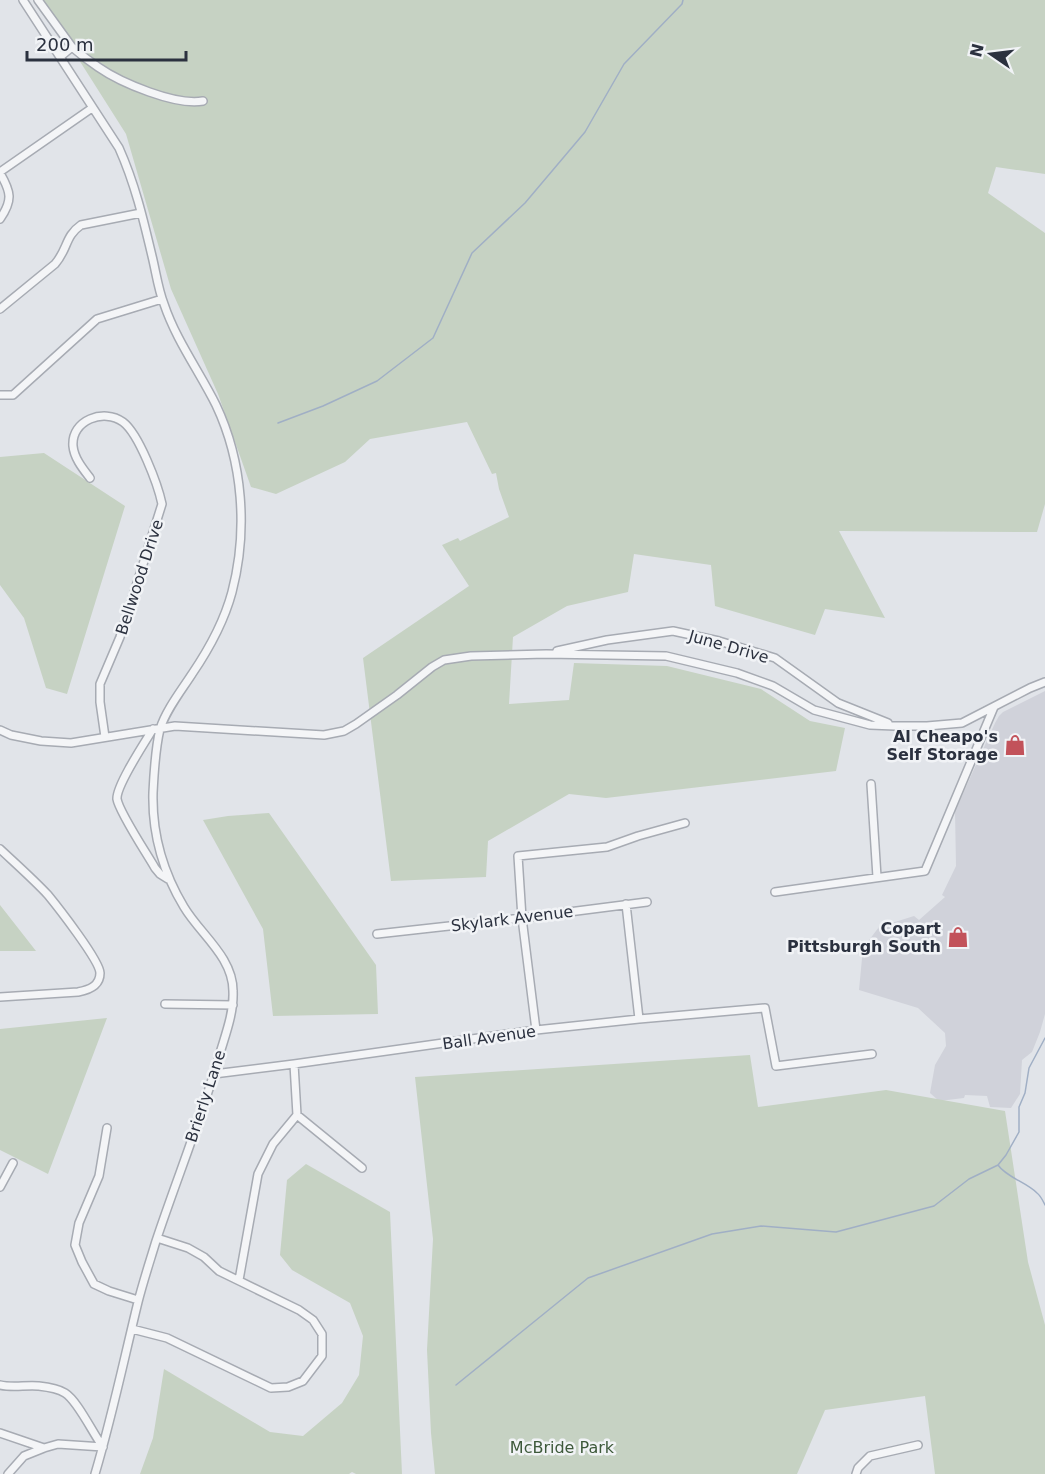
<svg xmlns="http://www.w3.org/2000/svg" width="1045" height="1474" font-family="'DejaVu Sans',sans-serif">
<rect width="100%" height="100%" fill="#e1e4e9"/>
<path fill="#d0d2da" d="M1045 691V1014L1040 1032 1032 1052 1022 1060 1020 1094 1011 1108 990 1107 987 1096 965 1095 964 1098 939 1101 930 1093 935 1065 946 1046 945 1033 918 1008 859 990 863 948 879 927 914 916 919 920 945 897 942 895 956 866 955 811 995 723 999 716 1003 712Z"/>
<path fill="#c6d2c3" d="M41 0H1045V174L996 167 988 193 1045 233V504L1037 532 839 531 885 618 825 609 815 635 715 606 711 565 634 554 628 592 567 606 513 637 509 704 569 700 574 663 667 666 761 689 810 721 845 728 836 771 606 798 569 794 488 841 486 877 391 881 363 658 469 586 442 545 458 538 460 541 509 517 499 489 496 473 492 474 467 422 370 439 345 462 276 494 251 487 218 394 171 289 126 134Z
M44 453 125 506 67 694 46 688 24 618 0 585V457Z
M269 813 376 965 378 1014 273 1016 263 929 203 820 228 816Z
M0 905 36 951H0Z
M107 1018 48 1174 0 1150V1029Z
M750 1055 758 1107 886 1090 1005 1111 1028 1262 1045 1325V1474H935L925 1396 825 1410 797 1474H435L431 1433 427 1350 433 1239 415 1077Z
M306 1164 390 1212 402 1474H356L352 1472 349 1474H140L153 1438 164 1369 270 1432 303 1436 342 1403 359 1375 363 1336 350 1303 292 1270 280 1255 287 1180Z"/>
<g fill="none" stroke-linecap="round" stroke-linejoin="round">
<path stroke="#a0afc5" stroke-width="1.5" d="M278 423 323 406 377 381 433 338 472 253 525 203 585 132 624 64 682 4 683 0
M1045 1038 1029 1068 1025 1093 1019 1107V1132L1006 1155 998 1165C1006 1177 1026 1182 1037 1193 1041 1196 1043 1201 1045 1205
M456 1385 588 1278 712 1234 761 1226 836 1232 934 1206 969 1179 998 1165"/>
<defs>
<path id="minor" d="M23 0 119 148C135 184 143 218 152 256 156 272 158 289 164 304 176 340 199 371 216 405 243 462 248 531 232 592 224 622 209 649 192 674 181 691 166 710 160 729 155 750 154 772 153 793 152 834 163 872 184 907 200 934 233 957 233 991 234 1012 226 1033 220 1053 202 1117 177 1178 156 1241 150 1261 143 1282 138 1302 124 1359 112 1417 95 1474
M38 0 72 47
M60 57 72 47C80 54 89 61 98 67 121 83 176 106 203 101
M0 172 92 108
M0 173C11 192 13 200 0 219
M0 309 55 264C68 249 65 236 81 225L141 213
M0 395H13L97 319 162 299
M90 478C83 469 74 458 73 446 71 420 104 408 123 422 139 434 158 485 162 504L120 637 100 684V702L105 737
M557 651 607 640 673 631 719 641 775 658 838 703 888 723
M153 729C145 742 116 786 117 799 119 812 147 854 155 868L160 874 168 879
M0 730 11 735 41 741 71 743 175 726 324 735 344 731 356 724 397 695 432 667 444 660 471 656 546 654 666 656 737 673 773 686 814 710 870 725 895 726H927L962 723 1030 688 1045 682
M871 784 877 877
M0 849C16 864 33 879 48 895 57 906 100 961 100 973 100 986 89 990 78 992L0 997
M775 892 925 871 994 707
M626 904 639 1019
M377 934 522 918 647 902
M165 1004 233 1005
M536 1030 522 918 518 856 607 847 638 836 685 823
M214 1074 294 1064 536 1030 639 1019 765 1008 776 1066 872 1054
M297 1115 362 1168
M107 1128 99 1176 79 1223 75 1245 82 1262 94 1284 109 1291 138 1300
M0 1187 13 1163
M239 1280 258 1174 273 1144 297 1115 294 1064
M132 1329 167 1338 271 1388 288 1387 303 1381 322 1356V1334L313 1320 299 1310 219 1271 204 1257 188 1248 157 1238
M0 1385C12 1388 25 1385 38 1386 47 1387 57 1388 65 1393 78 1401 93 1434 103 1447
M0 1433 44 1448
M8 1474 24 1456 44 1448 58 1444 103 1447
M856 1474 858 1468 870 1456 918 1445"/>
</defs>
<use href="#minor" stroke="#a7abb3" stroke-width="10"/>
<use href="#minor" stroke="#f4f5f7" stroke-width="7"/>
</g>
<defs>
<symbol id="shop-bare" viewBox="-9 -9 18 18"><path d="M-5-2.5h2.3a2.7 3.5 0 0 1 5.4 0H5L5.5 6h-11ZM-1.5-2.5h3a1.5 2.3 0 0 0-3 0Z" fill="#c2525a" stroke="#f1f3f6" stroke-width="2.5" paint-order="stroke"/></symbol>
</defs>
<g fill-rule="evenodd">
<use href="#shop-bare" x="1000" y="730" width="30" height="30"/>
<use href="#shop-bare" x="943" y="922" width="30" height="30"/>
</g>
<g text-anchor="middle" stroke-width="5" stroke-linejoin="round" paint-order="stroke">
<g font-size="16" fill="#2b313f" stroke="#f1f3f6">
<text transform="translate(139 577) rotate(-72)" y="6">Bellwood Drive</text>
<text transform="translate(729 646) rotate(16)" y="6">June Drive</text>
<text transform="translate(512 918) rotate(-7)" y="6">Skylark Avenue</text>
<text transform="translate(489 1037) rotate(-8)" y="6">Ball Avenue</text>
<text transform="translate(205 1096) rotate(-72)" y="6">Brierly Lane</text>
</g>
<g font-size="16" font-weight="bold" fill="#2b313f" stroke="#f1f3f6" text-anchor="end">
<text x="998" y="742">Al Cheapo's<tspan x="998" dy="18">Self Storage</tspan></text>
<text x="941" y="934">Copart<tspan x="941" dy="18">Pittsburgh South</tspan></text>
</g>
<g font-size="16" fill="#3d593a" stroke="#f1f3f6">
<text x="562" y="1453">McBride Park</text>
</g>
</g>
<g transform="translate(991 54) rotate(284)" stroke="#f1f3f6" stroke-width="4.5" paint-order="stroke">
<path d="M0-4.5L10 22L0 15L-10 22Z" fill="#2b313f"/>
<text y="-9" font-size="16" font-weight="bold" text-anchor="middle" fill="#2b313f">N</text>
</g>
<path d="M27 51v9h159v-9" fill="none" stroke="#2b313f" stroke-width="3"/>
<text x="36" y="51" font-size="18" fill="#2b313f" stroke="#f1f3f6" stroke-width="4.5" paint-order="stroke">200 m</text>
</svg>
